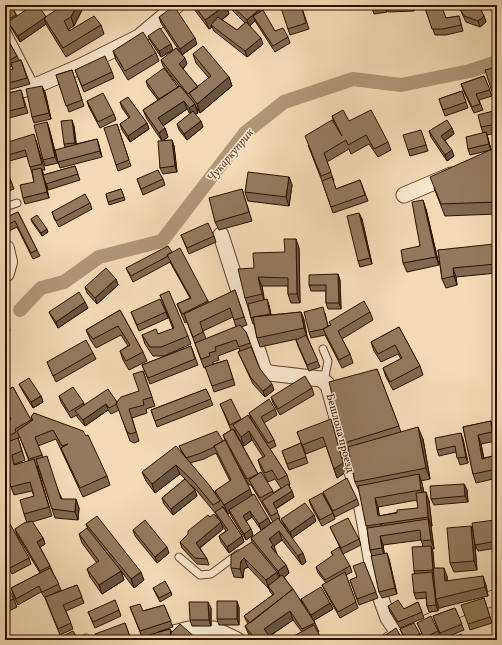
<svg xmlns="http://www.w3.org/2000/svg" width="502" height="645" font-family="Vollkorn,serif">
<rect width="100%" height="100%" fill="#f3dab5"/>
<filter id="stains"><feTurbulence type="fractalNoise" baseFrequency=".005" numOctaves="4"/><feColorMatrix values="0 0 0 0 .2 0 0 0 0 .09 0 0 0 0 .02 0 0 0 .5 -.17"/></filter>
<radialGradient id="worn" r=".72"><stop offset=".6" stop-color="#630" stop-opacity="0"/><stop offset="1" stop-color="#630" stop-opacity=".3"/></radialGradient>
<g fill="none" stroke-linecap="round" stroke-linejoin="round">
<path stroke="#af9677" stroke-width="14" d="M20 310 41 288 64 282 99 257 162 241 245 133 284 102 353 79 401 85 470 71 497 62"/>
<defs>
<path id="service" d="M5 28 35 86
M5 207 17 203
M323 349 328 361 324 381
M179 557 200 575 211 574 238 554
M83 640 86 638"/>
<path id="minor" d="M5 95 35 86 79 67 139 37 177 5
M404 195 451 175
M221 235 264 370 269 373 321 379 328 385 362 508 376 585 388 618 399 634
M147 640 189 629H214L237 640
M389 640 399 634 462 608 497 597"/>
<path id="tertiary" d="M5 249 8 262 5 273"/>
</defs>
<use href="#service" stroke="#5e432d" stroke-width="9"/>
<use href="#minor" stroke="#5e432d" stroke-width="17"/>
<use href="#tertiary" stroke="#5e432d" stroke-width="20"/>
<use href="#service" stroke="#f7e7cf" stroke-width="7"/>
<use href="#minor" stroke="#f7e7cf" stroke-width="15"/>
<use href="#tertiary" stroke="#f7e7cf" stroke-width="18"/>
</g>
<path fill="#7e6951" stroke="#2c1100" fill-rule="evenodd" d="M5 5H11L17 16 46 17 84 6 74 26 69 29V31L101 25 104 34 66 57 47 26 46 24 20 42 10 26 7 28 5 25Z
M191 5H226L229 14 222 20 237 30 245 23 227 5H243L244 6 262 11 275 31 288 37 290 43 275 52 255 21 250 26 263 44 247 57 214 31 212 27 209 29Z
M301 5 309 29 290 35 288 29Z
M304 5H322L306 10Z
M371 5H414V11L388 12 386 8 387 12 374 14Z
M424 5 446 18 459 16 463 31 446 35H435Z
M458 5H478L484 16 486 22 480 27 466 22Z
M159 17 197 44 182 55 161 23Z
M5 35 17 56 19 60H21L30 84 5 91V72L13 69 12 66 5 70Z
M148 36 173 50 161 57 151 42Z
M113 51 156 53 159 61 128 80 116 60Z
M193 54 229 77 232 86 200 113 196 107 198 113 195 114 203 127 187 140 179 130 177 124 190 114 187 109 163 126 165 128 168 137 163 141 172 140 174 146 177 172 163 174 160 168 162 141 147 119 143 110 158 100 148 87 146 81 178 87 179 86 163 66 161 60 187 64 183 69 198 87 209 78 196 63Z
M72 70 84 106 69 112 56 75Z
M75 70 112 72 114 78 84 92Z
M484 76 492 96 479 100 483 110 474 113 463 90 461 84Z
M21 90 28 113 5 119V94Z
M462 91 468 108 445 116 439 99Z
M45 92 51 119 34 123 32 117Z
M87 101 114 114 116 120 100 128 89 107Z
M120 102 147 123 149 129 130 142 122 130 120 124 129 118 122 108Z
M497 110V133L487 135 491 150 470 155 468 149 483 133 481 127Z
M332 116 349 121 388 142 391 150 378 157 369 144 351 154 349 149 327 162 334 181H333L336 189 360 180 368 201 333 213 322 181 308 145 334 123Z
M47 122 49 128 58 163 45 166 43 160Z
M117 124 131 166 118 171 116 165Z
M74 126 76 144 97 139 102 157 60 168 58 162 65 147 64 144Z
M452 128 454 134 445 140 454 156 447 161 431 137 429 131Z
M423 136 428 151 410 156 408 150Z
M36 140 45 170H42L44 175 75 166 80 180 48 190 44 176 49 198 25 204 23 198 34 182 32 173 27 156 6 162 5 160V143Z
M497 147V214L445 216 434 188Z
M5 165 14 189 9 191 10 194 5 197Z
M289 177 292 185 289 206 248 201 245 192Z
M137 179H163L165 185 143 195Z
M121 189 125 200 109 205 106 194Z
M242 189 252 221 219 230 215 222Z
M90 203 92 209 59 227 54 218 52 212Z
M426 209 439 265 407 272 403 263 420 246Z
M18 212 40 256 33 259 17 227 7 232 5 228V218Z
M31 219 48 232 42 236 32 222Z
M362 219 372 264 360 267 358 261Z
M181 235 214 236 216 242 189 254Z
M299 248 300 303H291L288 294V286H262L264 300 269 305 271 315 301 312 304 320 307 336 320 367 309 371 298 346 296 340 297 339 260 347 257 338 254 324H253L251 318 248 307 245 298 254 268 285 252Z
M438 250 497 253V273L456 277 457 285 446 288 442 279Z
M172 252 208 301 209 303 235 290 247 325 241 327 246 332 260 369 274 390 265 397 253 384 241 358 238 352H240L239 348 218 356 219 360 213 362V364L227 360 235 385 214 392 206 367 204 368 187 322 185 323 177 304 190 298 170 262 133 282 126 268ZM233 317 236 327 206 339 203 331Z
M116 279 118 285 97 304 87 293 85 287Z
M340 280 341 309H328L326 303V291H311L309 285Z
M160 295 188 336 191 344 164 356H153L145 344 142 335 158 334 173 329Z
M88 308 58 328 52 318 49 312Z
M120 310 143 352 147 361 129 370 123 360 120 351 128 346 121 335 96 348 90 339 86 330Z
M131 312H166L168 318 139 331Z
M370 312 373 320 342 339 350 354 353 363 342 368 325 335 311 338 309 332 325 313 328 326Z
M399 327 420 366 423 375 393 390 386 377 383 368 401 359 398 354 381 362 374 351 371 342Z
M191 346 198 365 150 384 142 365Z
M93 353 96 359 56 382 47 362Z
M377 369 401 432 423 439 430 479 421 481 424 492 429 501 432 526H431L434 549H432L433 552 434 568 447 576V581L486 585 488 596 439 608 438 605V611L429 612 427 606 426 598 416 599 414 593 415 574 414 571 423 546 421 540 383 545 384 553 389 559 397 594 382 598 379 592 372 556 370 550 367 528 360 493 355 482 349 454 348 455 344 443ZM417 500 418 508 379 516 378 507Z
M143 371 155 406 146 409 147 413 132 418 139 441 134 443 130 441 119 410 111 414 108 410 85 426 77 417V415L71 418 61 402 59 396 84 403V405L117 402 139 391Z
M19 384 41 396 43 402 33 408 22 390Z
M13 387 31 421 32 420 31 417 34 413 107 476 110 485 83 497 56 439 38 446 62 499 79 508 78 520 55 518 38 466H37L52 516 32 522 43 538 45 544 40 547 50 566 61 590 47 597 77 585 84 603 66 611 73 629 60 635 45 598 41 592 18 605 13 594 11 588 40 573 17 535 15 529 27 523 24 514 34 496 32 491 14 495 11 487 10 441 5 431V423L10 420 5 411V392ZM20 437 29 461 15 465V464L25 460 18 438Z
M312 388 314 395 280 415 273 403 271 397Z
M206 389 213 405 157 427 151 410Z
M220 404 241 419 266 443 251 419 249 413 275 409 277 415 264 423 274 440 276 446 270 449 287 475 290 484 289 485 294 497 276 509 280 518 279 519 291 537 284 525 281 519 316 521 292 538 306 562 302 565 282 540 274 546 276 554 286 565 289 573 284 577 303 604 301 599 330 603 333 609 314 620 315 623 319 632H302L293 620 270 636 272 640H253L249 635 245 626 248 624 244 616 273 595 270 592 269 589 248 567 244 569 243 578 234 577 231 568 252 542 251 538 273 522 251 485H249L231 453 252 495 268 518 271 524 261 530 252 517 246 521 251 529 253 535 246 540 231 516 230 513 228 514 222 506 242 536 244 542 229 553 221 542 219 536 226 531 221 523 223 529 200 548 207 559 209 565 197 564 182 548 180 542 210 517 218 518 216 514 197 491 191 485 197 496 173 515 164 504 162 498 185 479 180 474 155 493 146 481 142 472 184 456 179 446 223 441 225 440 223 435 231 430ZM235 430 236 434 244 446 252 440 263 457 258 460 261 469 268 482 275 479 281 488 273 493V491L258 474 234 430ZM216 453 230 481 215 491 216 494 190 463 204 459Z
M491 421 494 430 496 441 481 444 484 458 497 455V478L476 483 473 474 463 427Z
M334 428 346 472 337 478 326 446 306 454 297 432Z
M463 439 468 463 460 465 456 452 439 456 437 450Z
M301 443 308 463 289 470 282 451Z
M464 484 467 490 468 502 434 505 431 499Z
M323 492 357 499 359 505 335 517 325 498Z
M309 500 333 513 335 519 322 526 311 506Z
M86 524 144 580 134 588 121 571 124 580 102 594 90 577 87 569 97 563 82 543 79 534 88 529Z
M5 526 29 558 31 564 12 574 6 564 5 560V558L10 555 5 546Z
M471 526 474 534 477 570 454 572 450 563Z
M497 526V548L478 551 475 545Z
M330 527 359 539 361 545 343 554 333 533Z
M133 530 169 553 157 563 135 536Z
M331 552 350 566 352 572 346 575 358 608 340 618 325 591 322 585 326 583 318 573 316 567 333 556Z
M364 562 378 598 359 605 350 580 357 577Z
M5 588 14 599 17 607 5 613Z
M153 588 171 592 172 595 160 602Z
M484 598 492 623 470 630 468 624Z
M418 602 424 618 400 628 390 612 388 606 404 609Z
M164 605 173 627 158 632 170 629 172 632 198 640H136L142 637 130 607 143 611Z
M239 607V625H219L217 619Z
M211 608V626H192L190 620Z
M455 608 464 630 442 639 433 616Z
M119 610 121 616 95 628 88 612Z
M125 623 131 640H98Z
M417 623 438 631 440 637 434 640H425Z
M400 629 420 634 422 640H405Z"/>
<path fill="#675542" stroke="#2c1100" d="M77 5H84V6L74 26 71 17Z
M226 5 229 14 213 26 211 25 212 27 209 29 205 20Z
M412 5H414V11Z
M261 8 264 14 253 16 255 21 249 26 247 20Z
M484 16 486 22 480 27 478 21Z
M44 18 46 24 20 42 18 36Z
M195 38 197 44 182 55 180 49Z
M261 38 263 44 247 57 245 51Z
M171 44 173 50 161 57 159 51Z
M185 58 187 64 181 70 179 64Z
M229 77 232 86 200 113 197 104Z
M42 86 45 92 51 119 49 113Z
M184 101 187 109 161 127 158 118Z
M195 104 198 113 192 116 189 108Z
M72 120 74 126 77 149 75 143Z
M201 121 203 127 187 140 184 134Z
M47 122 49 128 58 163 55 157Z
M147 123 149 129 130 142 128 136Z
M165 128 168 137 162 141 159 133Z
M452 128 454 134 443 142 441 136Z
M486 132 488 138 491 150 489 144Z
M97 139 99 145 102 157 100 151Z
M172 140 174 146 177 172 175 166Z
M452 150 454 156 447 161 445 155Z
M41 168 43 174 49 198 47 192Z
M289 177 292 185 289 206 286 197Z
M423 200 426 209 439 265 436 257Z
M359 213 362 219 372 264 370 258Z
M47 229 48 232 42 236 41 233Z
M296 239 299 248 300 303 297 294Z
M494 244 497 253V268L496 264Z
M453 268 456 277 457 285 454 276Z
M338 274 340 280 341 309 339 303Z
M258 277 262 286 265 303 262 294Z
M116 279 118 285 97 304 95 298Z
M267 299 269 305 272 320 270 314Z
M85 302 88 308 58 328 56 322Z
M301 312 304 320 307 337 304 328Z
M6 321 10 330 5 342V325Z
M272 384 274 390 265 397 263 391Z
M41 396 43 402 33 408 31 402Z
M106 404 108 410 85 426 83 420Z
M331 419 334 428 346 472 337 478 334 469Z
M491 421 494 430 496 441 492 432Z
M418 427 423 439 430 479 426 468Z
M249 431 252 440 244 446 241 437Z
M461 433 463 439 468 463 466 457Z
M478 435 481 444 485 468 482 459Z
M176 465 180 474 155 493 152 484Z
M419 474 422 483 425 499 421 490Z
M464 484 467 490 468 502 465 496Z
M250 489 253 498 229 510 230 513 228 514 224 505Z
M195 490 197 496 173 515 171 509Z
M292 491 294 497 275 509 273 503Z
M426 492 429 501 432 526 428 517Z
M375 498 378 507 381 525 378 516Z
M76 499 79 508 78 520 75 512Z
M250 511 252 517 245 522 243 516Z
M314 515 316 521 292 538 290 532Z
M268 518 271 524 261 530 259 524Z
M428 519 431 527 434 549 431 540Z
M495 520 497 528V537Z
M221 522 223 529 198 549 196 543Z
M471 526 474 534 477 570 474 561Z
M251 529 253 535 246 540 244 534Z
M279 531 282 540 274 546 277 554 271 547 269 539Z
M242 536 244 542 229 553 227 547Z
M380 536 383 545 385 557 382 548Z
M43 538 45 544 39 548 37 542Z
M431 546 433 552 435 576 433 570Z
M167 547 169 553 157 563 155 557Z
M303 553 306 562 302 565 298 556Z
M387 553 389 559 397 594 395 588Z
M244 558 248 567 244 569 243 578 240 569 241 561Z
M286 565 289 573 281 580 278 571Z
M444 568 447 576 448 590 445 581Z
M121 571 124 580 102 594 99 585Z
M141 572 144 580 134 588 131 579Z
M277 572 280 580 268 586 269 589 266 580Z
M432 572 435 578 436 599 438 605V611L436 605Z
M483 576 486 585 488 596 485 587Z
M237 601 239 607V625L237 619Z
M208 602 211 608V626L209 620Z
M330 603 333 609 313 621 311 615Z
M290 611 293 620 268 637 264 629Z
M171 634 173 640H168V638Z"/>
<path fill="#937a5e" stroke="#2c1100" d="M5 5H11L16 15 5 21Z
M33 5H38L46 17 18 36 8 22Z
M63 5H77L71 17 64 21 69 31 94 16 101 25 63 48 44 18 62 6Z
M194 5H226L205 20Z
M231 5H243L244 6 245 5H259L261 8 247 20Z
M280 5H301L306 23 288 29Z
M371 5H385V6L372 8Z
M385 5H412L385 6Z
M424 5H441L446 18 459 16 461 25 443 29H432Z
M458 5H478L484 16 478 21 464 16Z
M174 6 195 38 180 49 159 17Z
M263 10 275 31 283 28 288 37 273 46 253 16Z
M218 17 237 30 246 22 261 38 245 51 211 25Z
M160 28 171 44 159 51 148 36Z
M143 32 156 53 125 71 113 51Z
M5 35 17 56 5 63Z
M203 46 229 77 197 104 189 93 211 76 193 54Z
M176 48 185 58 179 64 198 87 188 94 161 60Z
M105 56 112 72 82 86 75 70Z
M21 60 27 78 5 84V72L13 69 11 63Z
M497 67V103L496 104 485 70Z
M164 68 178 87 159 99 146 81Z
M72 70 82 100 66 106 56 75Z
M484 76 490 90 476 94 480 104 472 107 461 84Z
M42 86 49 113 32 117 26 89Z
M180 86 195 104 189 108 184 101 158 118 165 128 159 133 143 110Z
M21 90 25 107 5 112V94Z
M462 91 466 102 443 110 439 99Z
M103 93 114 114 98 122 87 101Z
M128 97 147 123 128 136 120 124 130 117 120 102Z
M343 110 349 121 371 110 388 142 374 149 366 135 348 145 346 140 324 153 331 172 321 176 305 136 332 120 342 136 332 116Z
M497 110V124L481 127 478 115Z
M193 111 201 121 184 134 177 124Z
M72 120 75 143 64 144 61 121Z
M447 120 452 128 441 136 452 150 445 155 429 131Z
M47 122 55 157 43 160 34 125Z
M117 124 129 160 116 165 104 128Z
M421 130 426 145 408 150 403 135Z
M486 132 489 144 468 149 466 137Z
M34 134 42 164 30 167 25 150 5 156V143Z
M97 139 100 151 58 162 55 150Z
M172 140 175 166 160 168 158 141Z
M497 147V202L441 204 430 177Z
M5 165 11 183 6 185 8 188 5 190Z
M75 166 78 174 46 184 43 175Z
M41 168 47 192 23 198 20 185 34 182 32 170Z
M158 170 163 179 141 189 137 179Z
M248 172 289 177 286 197 245 192Z
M332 177 336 189 360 180 365 195 331 207 322 181Z
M121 189 124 197 108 202 106 194Z
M242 189 249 212 215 222 209 198Z
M85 194 90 203 56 221 52 212Z
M423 200 436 257 403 263 401 250 420 246 412 202Z
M18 212 37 250 31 253 15 221 5 226V218Z
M359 213 370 258 358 261 347 216Z
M37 215 47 229 41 233 31 219Z
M208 223 214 236 187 248 181 235Z
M284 239H296L297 294H288V278L258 277 262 294 245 298 238 269 254 268 253 253 285 252Z
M494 244 496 264 453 268 454 276 442 279 438 250Z
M168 246 172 252 167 255 168 256 131 276 126 268Z
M180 248 208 301 182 314 177 304 191 298 167 255Z
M106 268 116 279 95 298 85 287Z
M338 274 339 303H326V285H309V275Z
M235 290 244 317 234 320 230 308 200 322 203 332 193 337 184 314Z
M169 291 188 336 161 347H150L142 335 156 329 158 334 174 328 160 295Z
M79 292 85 302 56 322 49 312Z
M160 299 166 312 137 325 131 312Z
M267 299 270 314 253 317V318H251L248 304Z
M364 301 370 312 338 331 350 354 339 360 323 329 331 325 329 322Z
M323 307 328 326 324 329 309 332 304 312Z
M120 310 143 352 126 361 120 351 130 345 118 326 93 339 86 330Z
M301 312 304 328 257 338 253 317Z
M240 325 246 332 250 343 239 347 236 340 215 347 216 351 209 353 210 356 201 359 195 343Z
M399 327 420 366 390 382 383 368 402 358 395 345 378 354 371 342Z
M306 335 318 361 307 365 296 340Z
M86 340 93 353 53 376 47 362Z
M191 346 195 359 148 378 142 365Z
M251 347 260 369 272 384 263 391 251 378 238 352Z
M227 360 233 379 212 386 205 367Z
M377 369 399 426 344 443 329 382Z
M143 371 152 397 143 400 144 405 129 409 136 432 131 434 127 432 116 403 121 397 139 391 133 374Z
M305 376 312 388 278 409 271 397Z
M29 378 41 396 31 402 19 384Z
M13 387 31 420 15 429 16 432 9 436 5 428V423L11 419 5 408V392Z
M73 387 84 403 69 412 59 396Z
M108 389 117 402V404L109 408 106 404 83 420 75 411Z
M206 389 211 399 155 421 151 410Z
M231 399 241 419 230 425 220 404Z
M269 399 275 409 261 417 274 440 268 443 249 413Z
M34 413 83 431 86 436 88 435 107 476 80 488 61 448 68 444 62 446 53 430 35 437 42 455 29 459 17 431 33 420 31 417Z
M248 415 287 475 278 480 272 470 265 473 258 460 265 456 249 431 241 437 233 425Z
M331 419 343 463 334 469 323 437 302 445 297 432Z
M497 420V432L494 421Z
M491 421 492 432 478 435 482 459 497 455V469L473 474 463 427Z
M418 427 426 468 355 482 348 447Z
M233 429 258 474 247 479 223 435Z
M217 431 223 441 214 446V447L201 453 186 458 179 446Z
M461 433 466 457 457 458 455 446 437 450 435 438Z
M18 438 22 451 12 455 14 465 34 459 49 507 24 514 20 500 34 496 30 482 11 487 5 469V443Z
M225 440 250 489 224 505 215 491 231 480 214 446Z
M301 443 306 457 287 464 282 451Z
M176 446 210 486 220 501 213 505 194 482 176 465 152 484 142 472Z
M47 456 61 499H76L75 512 52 509 36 459Z
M261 472 273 491 260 498 249 480Z
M419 474 421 490 375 498 378 516 397 513V510L418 508 416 493 426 492 428 517 366 526 358 486Z
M347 478 357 499 333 511 323 492Z
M185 479 195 490 171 509 162 498Z
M288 484 292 491 273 503 278 512 271 516 262 501Z
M464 484 465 496 431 499 430 486Z
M322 493 333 513 320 520 309 500Z
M254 494 268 518 259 524 250 511 243 516 251 529 244 534 229 510Z
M305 503 314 515 290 532 281 519Z
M223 507 242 536 227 547 219 536 228 530 215 512Z
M214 514 221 522 196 543 207 559 195 558 180 542 188 534V531L208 515 210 517Z
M97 516 141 572 131 579 86 524Z
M278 518 303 553 298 556 279 531 269 539 273 545 271 547 286 565 278 571 251 538Z
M348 518 359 539 341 548 330 527Z
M428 519 431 540 421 541 420 530 380 536 382 548 370 550 367 528Z
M145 520 167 547 155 557 133 530Z
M495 520 497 541 475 545 472 523Z
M32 521 43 538 37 542 50 566 40 571 15 529 24 523Z
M10 524 29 558 10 568 5 560V558L10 555 5 545V526Z
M471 526 474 561 450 563 447 528Z
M87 528 121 571 99 585 87 569 99 561 79 534Z
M252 542 277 572 266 580 244 558 241 561 240 569 231 568V555Z
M431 546 433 570 414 571 412 547Z
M339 547 350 566 325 580 316 567 333 555 331 552Z
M387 553 395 588 379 592 371 556Z
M364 562 376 592 357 599 350 580 357 577 353 566Z
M50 568 59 584 42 592 39 586 16 599 11 588Z
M433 568H444L445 581 483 576 485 587 436 599Z
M345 572 356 602 338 612 322 585Z
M432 572 436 605 427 606 426 592 414 593 412 574Z
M282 575 293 589 250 623 244 616 274 594 268 586Z
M165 581 171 592 159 598 153 588Z
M77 585 82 597 63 605 71 623 58 629 45 597Z
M8 587 14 599 5 603V588Z
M321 587 330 603 311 615 301 599Z
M293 589 315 623 302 629 290 611 264 629 272 640H256L245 626Z
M484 598 490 617 468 624 461 605Z
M115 600 119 610 93 622 88 612Z
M398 600 404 609 418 602 422 612 398 622 388 606Z
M217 601H237V619H217Z
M189 602H208L209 620H190Z
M140 604 143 611 164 605 171 621 140 631 130 607Z
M455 608 462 624 440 633 433 616Z
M431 616 438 631 424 638 417 623Z
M125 623 130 637 122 640H98L95 634Z
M414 623 420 634 407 640H406L400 629Z
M180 624 198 640H177L170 634Z
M314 625 322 640H288L292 637Z
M396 628 403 640H378Z
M5 629 10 640H5Z
M170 629 171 634 168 638 163 640H136L135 639Z
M73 631 77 638 73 640H62L61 637Z
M461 634 464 640H450Z"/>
<g text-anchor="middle" stroke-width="3" stroke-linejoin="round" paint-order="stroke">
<g font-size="11" fill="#2c1100" stroke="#f7e7cf">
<text transform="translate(341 433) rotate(75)" y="4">Бешлола проезд</text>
</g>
<g font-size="12" font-style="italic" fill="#604630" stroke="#f7e7cf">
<text transform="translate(230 155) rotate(-50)" y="4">Чукаркуприк</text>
</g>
</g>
<rect width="502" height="645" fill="none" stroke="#f3dab5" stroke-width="20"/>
<rect x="6" y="6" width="490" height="633" fill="none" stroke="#2c1100" stroke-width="2"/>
<rect x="10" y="10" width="482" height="625" fill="none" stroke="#2c1100"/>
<rect width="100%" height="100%" filter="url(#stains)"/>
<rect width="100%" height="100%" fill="url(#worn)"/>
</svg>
